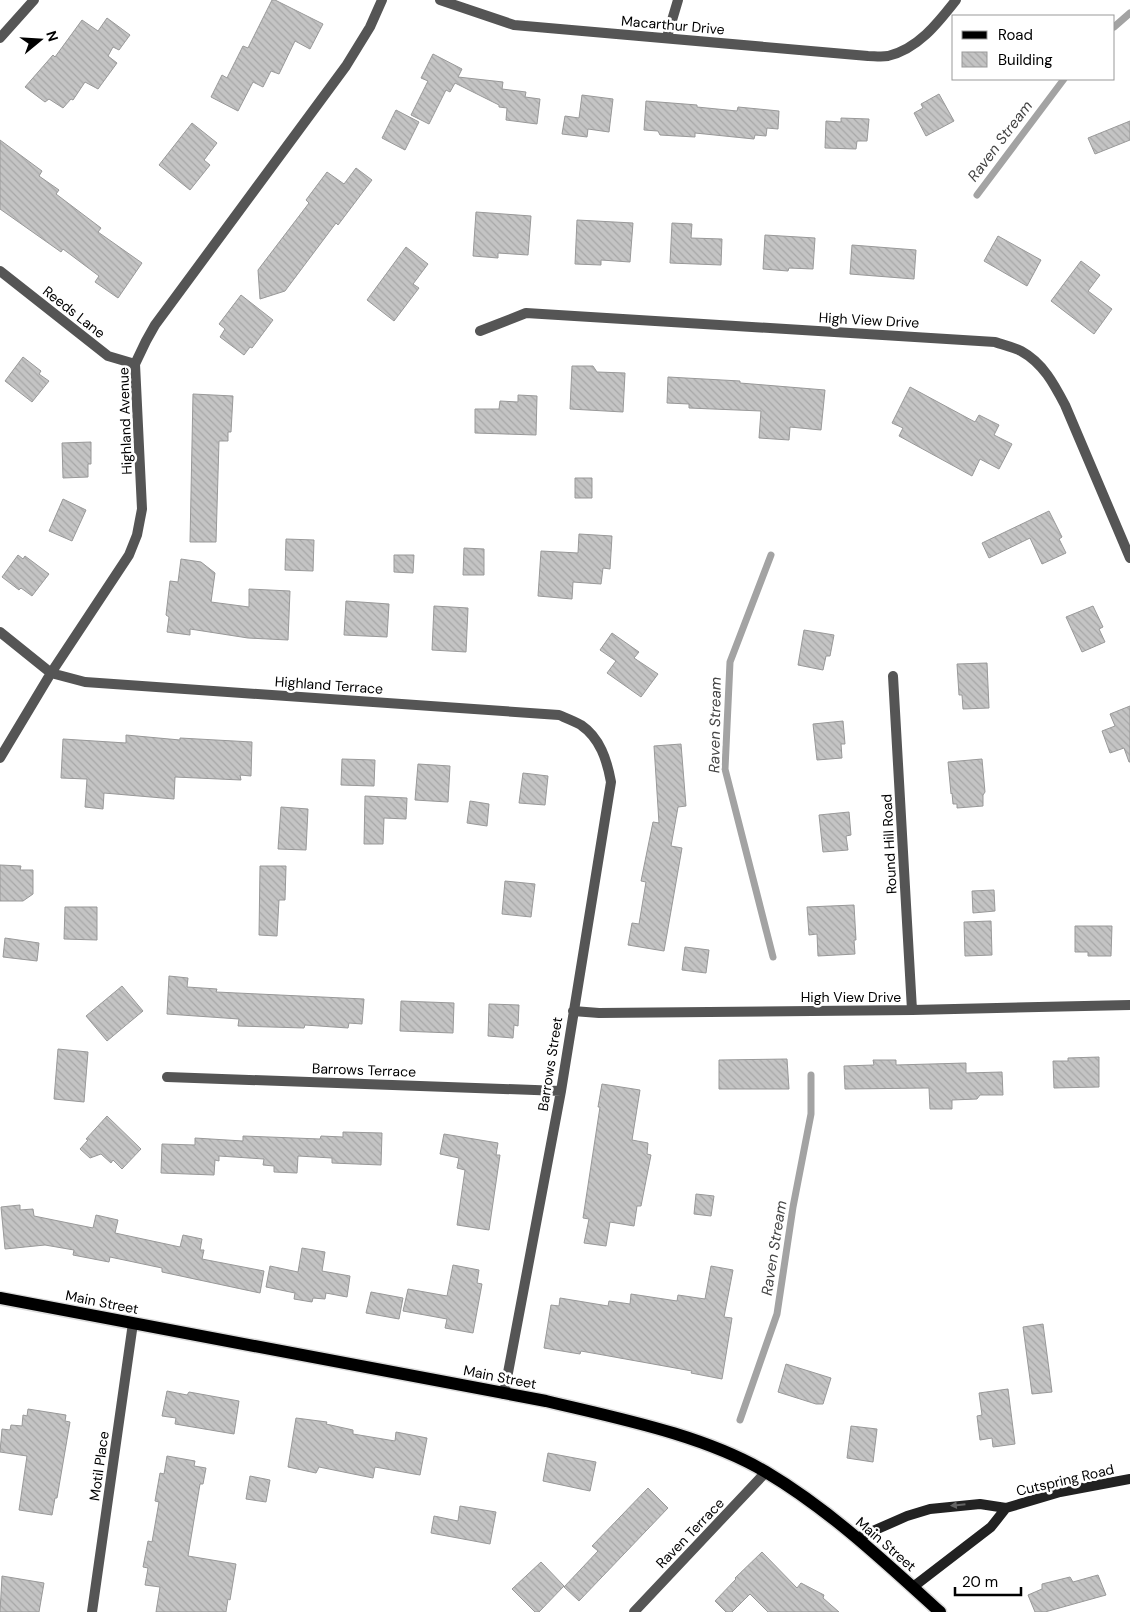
<svg xmlns="http://www.w3.org/2000/svg" width="1130" height="1612" font-family="'DM Sans',sans-serif">
<defs>
<pattern id="building-back-hatch" width="6" height="6" patternUnits="userSpaceOnUse" patternTransform="scale(1.25)"><rect width="6" height="6" fill="#c4c4c4"/><path d="M-1 5l2 2M0 0l6 6M5-1l2 2" fill="none" stroke="#a7a7a7"/></pattern>
</defs>
<rect width="100%" height="100%" fill="#fff"/>
<g fill="none" stroke-linecap="round" stroke-linejoin="round">
<path stroke="#a3a3a3" stroke-width="7" d="M1114 27 1130 13
M977 195 1064 79
M771 555 730 662 725 769 773 957
M740 1420 777 1314 793 1207 811 1114V1075"/>
</g>
<path fill="url(#building-back-hatch)" stroke="#999" d="M272 0H275L323 24 310 49 295 41 279 74 271 71 263 87 253 82 238 111 211 97 222 75 227 78 243 46 248 48Z
M107 18 130 35 119 50 113 47 108 56 117 63 98 89 85 82 73 100 71 99 63 108 49 99 45 102 25 87 53 55 55 57 82 20 98 31Z
M433 54 462 69 458 77 503 82 502 89 526 92 525 97 540 99 537 124 506 120 507 108 499 107V105L455 83 450 92 446 90 429 124 411 115 428 81 421 78Z
M939 94 954 121 926 136 914 113 923 108 921 104Z
M582 95 613 99 609 132 588 129 587 137 562 134 565 116 579 118Z
M646 101 697 105V107L737 111 738 107 779 111 778 129 767 128 766 136 755 135 754 139 695 133V137L660 135 658 131 644 130Z
M396 110 419 122 405 150 382 138Z
M841 118 869 119 867 141H857L856 149 825 148 826 121 841 122Z
M1130 121V140L1095 154 1088 138Z
M192 123 217 143 204 160 210 165 190 190 159 165Z
M0 140 42 171 39 176 59 190 56 194 101 228 98 232 142 263 118 298 95 282 99 276 63 249 61 252 0 209Z
M356 168 372 180 338 225 336 223 285 291 260 299 258 270 309 203 306 200 327 172 344 184Z
M476 212 531 216 528 255 498 253V258L473 256Z
M577 220 633 223 630 262 601 260V265L575 264Z
M672 223 692 224 691 238 722 239 721 265 670 263Z
M765 235 815 238 813 269 789 268 788 271 763 269Z
M998 236 1041 260 1027 286 984 261Z
M852 245 916 250 914 279 850 274Z
M406 247 428 264 413 284 419 288 394 321 367 300Z
M1081 261 1100 275 1088 291 1112 309 1094 334 1051 301Z
M241 295 273 320 252 348 250 347 244 355 220 337 225 329 219 324Z
M23 357 41 371 39 374 49 381 32 402 5 381Z
M572 366H593L597 372 625 373 623 412 570 409Z
M668 377 740 381V383L825 390 821 430 790 427 789 440 759 438 761 411 689 408V404L667 403Z
M910 387 975 422 979 415 999 425 994 435 1012 444 999 469 980 459 972 476 899 436 903 428 892 423Z
M193 394 233 396 231 432H228V441H219L216 542H190Z
M518 395 537 396 536 435 475 433V409H499L500 401 518 402Z
M91 442V464H88V477L63 478 62 443Z
M575 478H592V498H575Z
M63 499 86 510 72 541 49 531Z
M1049 511 1062 537 1059 539 1066 553 1042 564 1030 538 989 558 982 543Z
M579 534 612 536 610 569 603 568 601 584 573 582 572 599 538 596 541 551 578 553Z
M286 539 314 540 313 571 285 570Z
M464 548 484 549V575H463Z
M18 555 23 559 25 556 49 574 32 596 21 588 19 590 2 577Z
M394 555H414L413 573 394 572Z
M181 559 201 562 215 573 211 602 249 607V589L290 591 288 640 248 638 190 629V635L167 632 169 617 166 615 170 581 178 582Z
M346 601 389 604 387 637 344 635Z
M434 606 468 608 466 652 432 650Z
M1093 606 1103 627 1099 629 1105 642 1082 652 1066 617Z
M804 630 834 635 830 656H826L823 670 798 665Z
M612 633 639 652 634 658 658 674 641 697 607 673 616 661 600 650Z
M987 663 989 708 963 709 962 695H959L957 664Z
M1130 706V762H1129L1124 748 1110 753 1102 731 1115 726 1110 714Z
M843 721 845 744H841L842 758 817 760 813 724Z
M126 735 180 740V738L252 742 251 776 240 775 241 780 175 777 174 799 104 793 103 809 85 807 87 779 61 778 63 739 126 743Z
M681 744 686 806 678 807 671 846 682 848 664 951 628 945 632 923 639 924 646 882 641 881 653 822 659 823 654 746Z
M342 759 375 760 374 786 341 785Z
M982 759 985 792 983 795V806L957 808V804H953L952 793 951 794 948 762Z
M418 764 450 766 448 802 415 800Z
M523 773 548 776 545 805 519 803Z
M365 796 407 798 406 819 384 818 383 844H364Z
M470 801 489 804 487 826 467 823Z
M281 807 308 809 306 850 278 849Z
M849 812 851 835 846 836 848 850 823 852 819 815Z
M0 865 21 866 20 870H33V894L23 901H0Z
M260 866H286L285 900H279L277 936 259 935Z
M505 881 535 884 531 917 502 914Z
M994 890 995 911 973 913 972 891Z
M854 905 856 940H854L855 954 818 956 817 934 809 935 807 907Z
M65 907H97V940L64 939Z
M991 921 992 955 965 956 964 922Z
M1075 926H1112L1111 956H1088V952H1075Z
M5 938 39 943 37 961 3 957Z
M685 947 709 950 706 973 682 970Z
M169 976 188 978 187 987 217 989 216 992 364 999 362 1024 349 1023 348 1028 305 1025 304 1028 238 1026 239 1019 167 1014Z
M122 986 143 1011 107 1041 86 1016Z
M401 1001 454 1003 453 1033 400 1031Z
M489 1004 519 1005 518 1026 514 1025 513 1038 488 1036Z
M58 1049 88 1052 84 1102 54 1099Z
M1099 1057V1087L1054 1088 1053 1061H1068V1058Z
M787 1059 789 1089H719V1060Z
M873 1060H896V1065L966 1063V1073L1002 1072 1003 1095H980L977 1099 952 1100V1109H930L929 1088 845 1089 844 1066 874 1065Z
M602 1084 640 1090 632 1140 648 1143 647 1154 651 1155 641 1206H637L634 1226 610 1222 606 1246 584 1243 589 1219 583 1218 600 1107H598Z
M107 1116 141 1149 122 1169 113 1160 111 1163 101 1154 90 1158 80 1149 88 1140 86 1139Z
M343 1132 382 1133 381 1165 332 1163V1158L298 1156 297 1173 274 1172V1166L263 1165 264 1159 219 1156V1161L215 1160 214 1175 161 1173 162 1144 195 1145V1138L243 1141V1136L320 1139 321 1136 343 1137Z
M444 1134 498 1143 496 1155H500L489 1230 457 1225 465 1170 457 1168 459 1158 440 1154Z
M696 1194 714 1196 711 1216 694 1214Z
M20 1205V1210L33 1209 34 1216 93 1228 96 1215 118 1220 115 1233 180 1247 183 1235 202 1239 200 1250H204L202 1259 264 1271 260 1293 162 1272V1268L110 1257 109 1262 73 1255 74 1250 45 1245 5 1249 1 1207Z
M302 1248 325 1252 322 1271 350 1276 347 1297 326 1293 325 1299 313 1298 312 1302 294 1299 295 1293 266 1287 270 1266 298 1272Z
M453 1265 479 1270 477 1283 482 1284 473 1333 445 1328 447 1319 403 1311 408 1289 447 1296Z
M711 1266 733 1270 724 1317 732 1318 722 1379 691 1373 692 1371 581 1351 580 1354 544 1348 551 1305 559 1306 560 1298 608 1306 609 1301 630 1304 631 1294 677 1301 678 1295 705 1299Z
M371 1292 403 1298 399 1319 366 1313Z
M1043 1324 1052 1392 1032 1394 1023 1327Z
M786 1364 831 1378 823 1404H816L778 1392Z
M1008 1389 1015 1444 993 1447 992 1438 980 1440 977 1416 982 1415 979 1393Z
M167 1391 187 1395 189 1392 239 1401 234 1434 175 1424 176 1418 162 1416Z
M28 1409 66 1415 65 1421 70 1422 57 1498H55L52 1515 19 1510 27 1456 0 1452 2 1429 10 1430 11 1425 22 1426 23 1415 27 1416Z
M296 1418 327 1422 326 1424 353 1430V1434L395 1441 396 1432 427 1438 420 1475 375 1467 373 1478 319 1467 316 1473 288 1467Z
M851 1426 877 1429 873 1462 847 1458Z
M548 1453 596 1462 590 1491 543 1481Z
M167 1456 195 1461 194 1466 206 1468 203 1484H200L188 1556 236 1564 230 1600 228 1599 226 1612H156L160 1587 145 1585 148 1568 143 1567 148 1541 152 1542 159 1502 155 1501 160 1473 164 1474Z
M250 1476 270 1480 266 1502 246 1499Z
M648 1488 668 1508 579 1601 564 1587 598 1551 592 1546Z
M460 1506 496 1512 490 1544 431 1533 434 1516 458 1521Z
M762 1552 797 1588 801 1583 824 1595 823 1598 839 1612H768L750 1594 732 1612H726L715 1601 736 1579 735 1578Z
M541 1562 564 1586 539 1612H535L512 1589Z
M1098 1575 1106 1595 1045 1612H1035L1028 1595 1042 1589V1584L1070 1577 1073 1582Z
M2 1576 44 1583 39 1612H0Z"/>
<g fill="none" stroke-linecap="round" stroke-linejoin="round">
<defs>
<path id="primary" d="M0 1298 546 1401C617 1418 704 1435 766 1472 830 1510 885 1562 940 1612"/>
</defs>
<use href="#primary" stroke="#dbdbdb" stroke-width="15"/>
<path stroke="#555" stroke-width="10" d="M440 0 514 25 868 56C874 56 881 57 888 56 918 49 938 23 956 0
M667 37 678 0
M0 38 34 0
M0 271 108 356 135 364
M480 331 526 313 995 342C1003 345 1013 347 1021 351 1043 363 1054 384 1065 405L1130 558
M0 632 51 673 85 682 559 715C566 718 574 721 581 725 600 738 607 760 611 782L561 1091 504 1394
M893 676 912 1010
M0 758 51 673 129 555 137 535 142 509 135 364 146 341 155 325 346 66 370 27 382 0
M573 1011 599 1013 912 1010 1130 1005
M167 1077 561 1091
M92 1612 133 1323
M634 1612 766 1472"/>
<path stroke="#222" stroke-width="10" d="M857 1538 907 1516 930 1509 980 1504 1006 1508 1060 1492 1130 1479
M913 1587 991 1527 1006 1508"/>
<use href="#primary" stroke="#000" stroke-width="12"/>
</g>
<defs><path id="oneway-solid" d="M-6-.8H1V-3.2L6.5 0L1 3.2V.8H-6Z" transform="scale(1.25)"/></defs>
<use fill="#646464" href="#oneway-solid" transform="translate(958 1505) rotate(174)"/>
<g text-anchor="middle" stroke-width="5" stroke-linejoin="round" paint-order="stroke">
<g font-size="14" fill="#000" stroke="#fff">
<text transform="translate(673 25) rotate(5)" y="5">Macarthur Drive</text>
<text transform="translate(74 312) rotate(38)" y="5">Reeds Lane</text>
<text transform="translate(869 320) rotate(3)" y="5">High View Drive</text>
<text transform="translate(125 421) rotate(-92)" y="5">Highland Avenue</text>
<text transform="translate(329 685) rotate(4)" y="5">Highland Terrace</text>
<text transform="translate(889 844) rotate(-93)" y="5">Round Hill Road</text>
<text x="851" y="1002">High View Drive</text>
<text transform="translate(550 1064) rotate(-81)" y="5">Barrows Street</text>
<text transform="translate(364 1070) rotate(2)" y="5">Barrows Terrace</text>
<text transform="translate(102 1302) rotate(11)" y="5">Main Street</text>
<text transform="translate(500 1377) rotate(11)" y="5">Main Street</text>
<text transform="translate(99 1466) rotate(-82)" y="5">Motil Place</text>
<text transform="translate(1065 1480) rotate(-13)" y="5">Cutspring Road</text>
<text transform="translate(690 1533) rotate(-46)" y="5">Raven Terrace</text>
<text transform="translate(886 1544) rotate(41)" y="5">Main Street</text>
</g>
<g font-size="15" font-style="italic" fill="#444" stroke="#fff">
<text transform="translate(1000 141) rotate(-53)" y="5">Raven Stream</text>
<text transform="translate(715 725) rotate(-89)" y="5">Raven Stream</text>
<text transform="translate(774 1248) rotate(-81)" y="5">Raven Stream</text>
</g>
</g>
<rect x="952" y="15" width="162" height="65" fill="#ffffff" stroke="#999999"/>
<rect x="962" y="31" width="25" height="8" fill="#000000" stroke="#999999"/>
<text x="998" y="40" font-size="15" fill="#000000">Road</text>
<rect x="962" y="52" width="25" height="15" fill="url(#building-back-hatch)" stroke="#999999"/>
<text x="998" y="65" font-size="15" fill="#000000">Building</text>
<g transform="translate(40 40) rotate(72)" stroke="#ffffff" stroke-width="4" paint-order="stroke">
<path d="M0-4L9 19L0 12L-9 19Z" fill="#000000"/>
<text y="-8" font-size="14" font-weight="bold" text-anchor="middle" fill="#000000">N</text>
</g>
<path d="M955 1587v8h66v-8" fill="none" stroke="#000000" stroke-width="2.5"/>
<text x="962" y="1587" font-size="15" fill="#000000" stroke="#ffffff" stroke-width="4" paint-order="stroke">20 m</text>
</svg>
